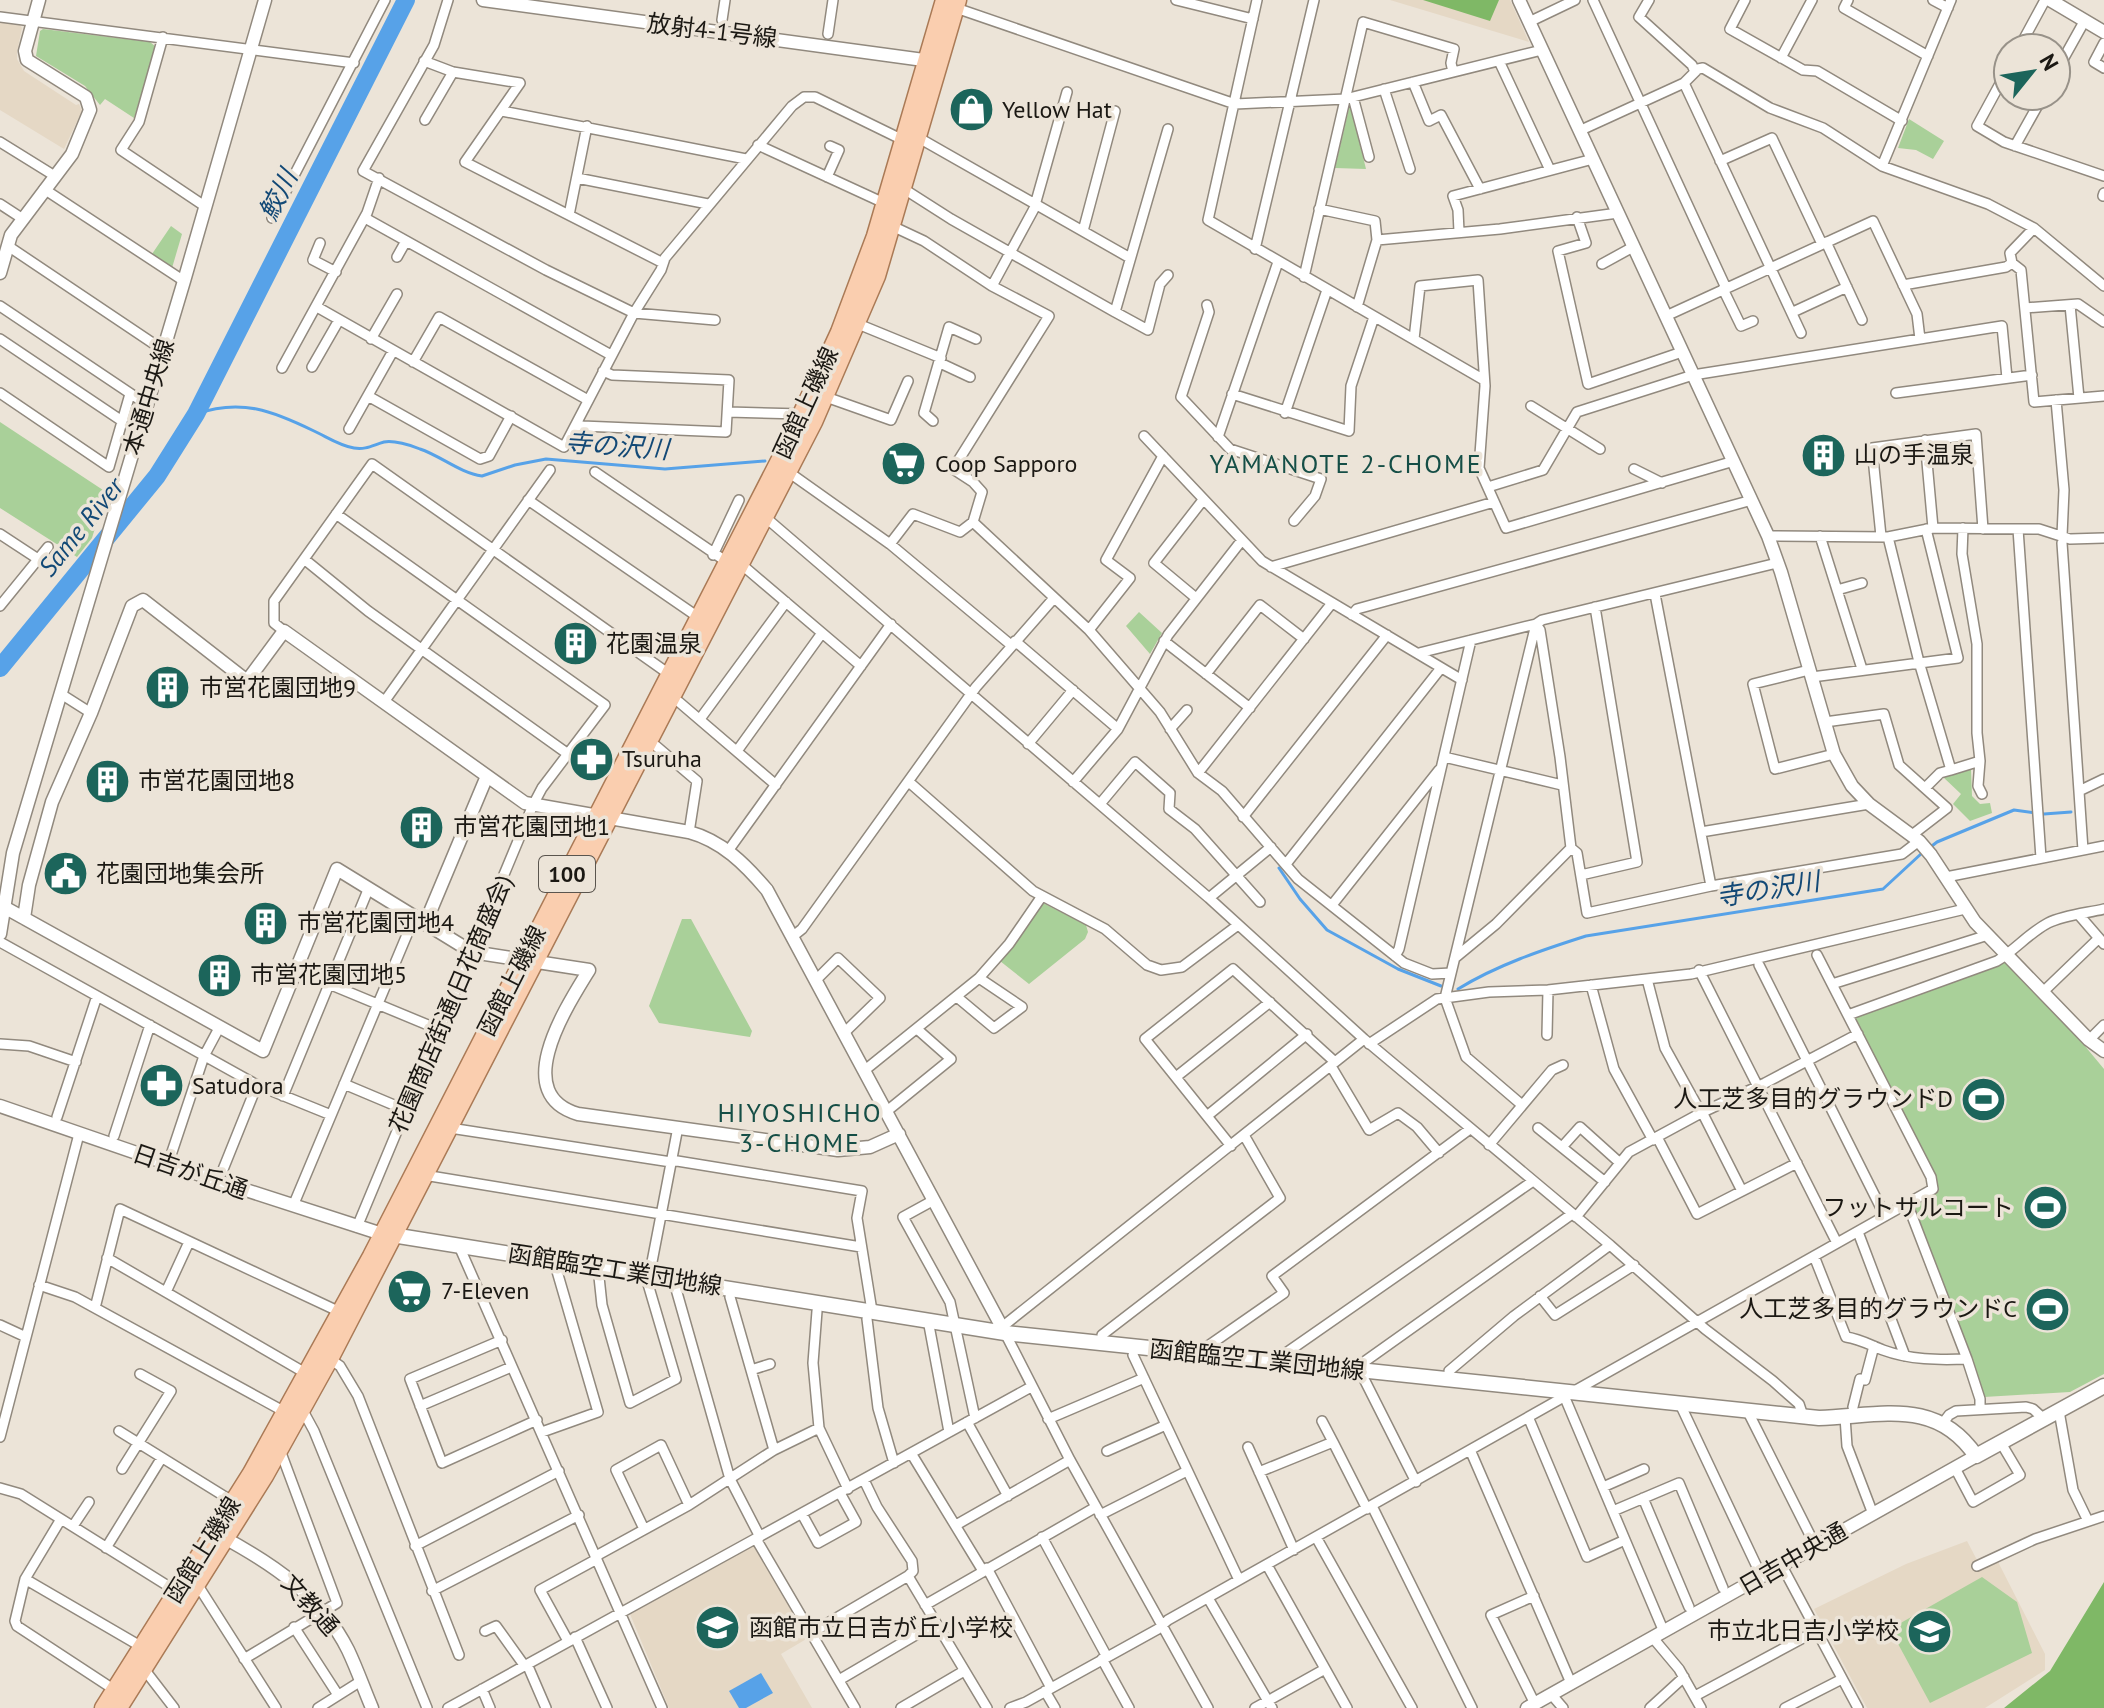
<svg xmlns="http://www.w3.org/2000/svg" width="2104" height="1708" font-family="'PT Sans','Noto Sans JP',sans-serif">
<rect width="100%" height="100%" fill="#ece4d8"/>
<path fill="#e5d8c5" d="M1390 0H1510L1529 42Z
M0 22 20 25 22 28 17 52V59L24 71 76 105 79 104 82 111 64 149 0 110Z
M1967 1541 1977 1560 1994 1554 2045 1654V1670L1985 1708H1867L1814 1609 1906 1564Z
M752 1546H755L808 1638 781 1654 812 1708H669L630 1614Z"/>
<path fill="#a9d099" d="M43 29 150 42 156 47 134 118 105 99 100 105 85 86 36 56 40 31Z
M1350 104 1366 169 1335 168Z
M1909 119 1944 141 1933 159 1916 150 1898 148Z
M171 226 182 234 172 268 152 254Z
M0 422 106 492 92 538 77 557 0 508Z
M1139 612 1162 633 1150 654 1126 626Z
M1971 769 1972 796 1980 804 1990 803 1992 813 1970 821 1953 804 1961 794 1943 777Z
M1043 903 1086 925 1088 932 1085 939 1029 984 1000 961Z
M682 919H691L752 1031 750 1037 659 1023 649 1006Z
M2005 960 2065 1022 2104 1069V1374L2070 1392 1984 1397 1971 1356 1913 1209 1915 1205 1939 1191 1935 1176 1854 1015Z
M1982 1577 2017 1602 2032 1653 1930 1703 1890 1629Z"/>
<path fill="#7fb866" d="M1423 0H1499L1490 21Z
M2104 1582V1708H2004L2050 1671Z"/>
<path fill="#57a2e8" d="M761 1673 773 1693 746 1708H739L729 1691Z"/>
<g fill="none" stroke-linecap="round" stroke-linejoin="round">
<path stroke="#57a2e8" stroke-width="3" d="M196 414C241 398 273 411 314 431 327 437 340 446 354 448 366 450 373 445 384 442 393 440 411 445 420 449 441 456 460 473 482 476L515 465 546 459 665 469 765 461
M1928 849 1937 842 2014 810 2044 814 2071 812
M1279 868 1300 899 1327 930 1398 969 1441 986
M1458 989C1497 965 1542 950 1586 936L1883 889 1922 853"/>
<path stroke="#57a2e8" stroke-width="18" d="M0 668 157 476 196 414 406 0"/>
<defs>
<path id="minor" d="M448 0 434 45 363 171 546 270 634 313 715 320
M1176 0 1253 19
M1257 0 1208 220 1484 380
M1593 0 1726 288
M1649 0 1639 17 1692 65 1695 72
M1745 0 1730 29 1803 70 1817 71 1902 121
M1848 0 1844 8 1928 56
M1933 0 1948 8
M956 8 1235 104 1345 99 1542 50
M0 17 354 63
M722 20 725 0
M1529 22 1575 0
M828 34 833 0
M163 37 139 122 121 150 206 207
M2104 43 2094 62 2104 68
M2019 48 2045 0
M1781 58 1812 0
M424 61 453 72 520 83 465 162 663 263
M1499 61 1550 170
M2008 69 1977 126 2004 142 2104 176
M2056 72 2085 20
M1413 82 1429 121 1441 115 1480 189
M1684 83 1801 333
M1384 89 1410 169
M1353 97 1369 157
M502 111 746 159
M425 120 453 72
M1168 129 1115 312 1148 330 1160 284 1168 275
M1579 131 1684 83 1698 69 1703 68 1770 108 1823 128 1882 166 1988 204 2034 228 2104 286
M919 138 1130 258
M0 142 50 173
M758 145 884 203
M2015 146 2043 96
M1720 161 1772 138 1822 244
M1882 166 1951 0
M827 177 839 150 830 146
M577 178 708 204
M44 189 184 281
M904 189 951 219 1115 312
M2103 196 2104 193
M0 204 23 219
M1035 205 1067 92
M1319 209 1375 221 1377 240 1357 307
M569 215 587 126
M1577 217 1586 243 1558 251 1588 384 1682 352
M272 218 385 0
M365 218 611 355
M1083 231 1115 111
M1459 232 1458 210 1453 196 1593 159
M1377 240 1500 229 1618 213
M1826 242 1862 320
M320 243 313 260 336 272
M8 246 163 350
M1255 249 1314 0
M397 257 406 241
M2012 263 2010 253 2034 228
M1602 264 1633 247
M1304 277 1363 22 1454 49 1451 63 1453 72
M1903 285 2006 267 2012 263 2021 270 2034 402 2104 396
M992 286 1036 205
M1723 289 1741 326 1753 321
M1207 305 1209 312 1181 397 1230 449 1321 479 1315 496 1294 521
M2070 305 2079 398
M0 306 146 404
M317 307 564 447 634 313 661 270 665 258 792 106 804 97H815L903 140
M2025 308 2078 304 2104 322
M1793 312 1847 287
M1666 316 1873 221 1917 314 1920 339
M858 324 941 358
M0 339 122 421
M371 339 397 294
M1414 339 1420 286 1478 280 1485 386 1479 468 1506 528 1734 461
M413 362 439 317 588 400
M940 363 970 377
M312 367 339 320
M282 368 367 213 379 178
M0 393 109 467 130 394
M1896 393 2032 375
M1232 394 1349 431 1351 386 1374 317
M368 396 480 459 489 456 511 416
M826 397 891 420 908 381
M2056 400 2064 490 2062 536
M1531 406 1600 449
M728 412 802 414
M1285 413 1327 290
M933 421 924 413 949 327 976 339
M577 424 582 426 726 432 729 380 612 375 603 371
M349 429 393 351
M1144 436 1262 561 1462 680
M1218 437 1278 262
M1925 440 1933 528
M1634 469 1662 483
M787 471 890 544 1011 645
M595 472 727 562
M1488 487 1543 470 1577 412 1693 375 2002 326 2007 378
M528 500 698 617
M336 514 605 705 542 788 533 805 357 1227
M765 517 1209 898 1364 1039 1610 1245 1705 1329 1773 1381 1799 1404 1803 1416
M973 522 1089 630 1160 712 1198 773 1222 791 1298 879 1404 963 1432 974 1451 973
M2018 529 2041 858
M0 534 38 559
M1768 536 1888 537 1933 528 2039 529 2070 539 2104 538
M1820 536 1862 669
M1881 536 1872 448 1976 434 1983 529
M1888 537 1919 662 1951 770 1940 773 1925 788
M2062 543 2083 850
M890 544 913 514 960 532 973 522 982 492 973 482 953 469 1049 316 992 286 924 241 892 226
M713 555 739 500
M304 559 368 611 568 754
M741 564 861 666
M1271 567 1494 502
M1837 590 1862 583
M1655 594 1711 886
M1196 598 1154 563 1203 500
M0 606 48 547
M1352 615 1357 609 1752 500
M1536 624 1540 630 1560 757 1571 848 1577 853 1587 913 1711 886 1902 854 1919 841
M1089 630 1130 578 1106 560 1163 456
M284 631 274 623V601L372 464 669 674
M1015 641 1118 729
M1164 641 1250 708
M1419 653 1536 624 1542 620 1777 563
M1809 670 1753 684 1775 769 1834 754
M1206 674 1260 605 1304 639
M1812 677 1958 658 1926 529
M61 694 91 713
M384 702 550 470
M679 702 776 785
M700 719 786 602
M1825 722 1884 714 1899 765 1947 808 1912 835
M1170 729 1187 710
M1028 744 1073 690
M656 746 697 781 690 826
M737 751 822 633
M1444 757 1562 785
M1980 761 1978 786 1982 794
M1951 770 1980 761 1977 733V644L1962 554 1963 528
M1198 773 1332 603
M909 782 1033 891 1105 929 1147 965 1161 970 1182 967 1238 925
M1073 782 1118 729 1168 635 1242 540
M2079 791 2104 779
M1100 804 1135 762 1170 793 1169 809 1195 829 1260 902
M1243 817 1387 635
M1701 832 1869 804
M728 851 891 624
M1286 864 1441 668
M1581 875 1637 862 1595 607
M1946 877 2104 846
M1209 898 1271 847
M1332 905 1439 770
M2079 915 2104 944
M792 937 802 929 976 687 1054 598
M0 942 257 1085 331 1115
M1395 956 1399 949 1471 640
M1456 957 1496 924 1571 848
M1759 965 1885 1216
M1699 970 1837 1243
M1647 979 1665 1048 1701 1113
M815 981 838 958 880 998 844 1033
M329 984 440 1030
M1832 984 1988 935
M1591 985 1614 1069 1653 1140
M2044 991 2099 938
M957 997 994 1028 1022 1007 979 978
M1848 1015 1997 961C2015 950 2029 933 2048 923 2064 915 2087 913 2104 909
M1547 1035 1548 990
M2089 1040 2104 1025
M0 1044 29 1046 76 1062
M1369 1044 1437 999 1489 992 1548 990 1691 974 1965 909
M1331 1066 1369 1130 1398 1113 1417 1127 1439 1153
M865 1070 979 978 1009 944 1042 896
M1176 1077 1270 1002
M344 1084 401 1108
M283 1096 368 890
M1522 1105 1466 1057 1445 998 1536 624
M887 1111 951 1059 917 1029
M1703 1114 1742 1191
M1207 1116 1307 1034
M57 1117 97 996
M450 1128 671 1162
M1538 1128 1605 1182
M114 1136 150 1025
M1657 1137 1697 1214 1797 1163
M1489 1145 1552 1070 1563 1065
M1231 1146 1145 1039 1233 969 1335 1062
M1562 1147 1580 1127 1620 1163
M171 1155 204 1056 219 1028
M671 1160 862 1191 857 1218 872 1311
M222 1172 257 1085
M424 1175 861 1247
M934 1200 903 1217 950 1302 975 1418
M1907 1203 1967 1359 1980 1399V1409
M293 1206 414 918
M1576 1217 1629 1152 1701 1113 1765 1083 1858 1034
M1858 1232 1905 1356
M459 1246 662 1708
M1814 1256 1846 1337C1860 1339 1870 1345 1883 1350 1910 1360 1938 1360 1967 1359
M107 1258 307 1374
M651 1267 678 1127
M599 1277 602 1305 630 1403 676 1379 648 1284
M39 1285 75 1297 285 1412
M676 1289 730 1479 760 1537
M166 1292 189 1242
M1540 1296 1555 1315 1634 1265
M730 1297 774 1450
M95 1308 120 1209 340 1312
M817 1311 813 1363 819 1428 848 1489
M867 1319 878 1408 894 1463
M928 1320 949 1432
M0 1325 26 1337
M1002 1327 1364 1039
M1005 1333 1070 1460 1208 1708
M1102 1335 1280 1198 1244 1135
M502 1340 410 1379 442 1463 537 1420
M1208 1346 1284 1293 1272 1276 1470 1129
M1286 1353 1533 1181
M1133 1355 1239 1580
M330 1359 340 1366 358 1396 459 1655
M1364 1362 1572 1214
M751 1370 770 1364
M1360 1371 1416 1482
M1449 1371 1514 1316 1610 1245
M1565 1398 1664 1632
M1680 1404 1758 1569
M420 1406 509 1368
M1853 1407 1860 1379 1865 1380 1874 1346
M302 1409 314 1431 427 1708
M1747 1410 1812 1539
M2059 1411 2073 1490 2088 1521
M1845 1417 1847 1446 1873 1514
M1048 1419 1144 1378
M1529 1419 1587 1557 1625 1540
M1322 1421 1333 1442
M967 1422 1008 1496
M1943 1423 1949 1415 1956 1411 2026 1407 2033 1409 2044 1419
M119 1431 232 1501
M542 1432 598 1412 554 1261
M0 1437 79 1134
M1248 1447 1294 1550
M1107 1451 1166 1425
M1471 1452 1571 1683
M911 1453 983 1571
M1955 1468 1973 1502 2020 1475 2001 1443
M122 1469 171 1391 140 1374
M1259 1472 1333 1442 1367 1509
M864 1480 877 1507 912 1561 913 1571 908 1576
M1603 1487 1644 1469
M0 1488 21 1494 176 1591
M1643 1498 1689 1607
M1372 1506 1472 1708
M1613 1511 1679 1483 1723 1588
M802 1514 818 1543 856 1522 840 1493
M1100 1515 1187 1471
M61 1519 25 1579 15 1621 17 1626 107 1685
M956 1525 1070 1460
M73 1526 89 1502
M644 1529 616 1470 661 1445 689 1505
M1042 1537 1107 1657
M1316 1537 1412 1708
M756 1539 855 1708
M415 1546 559 1471
M106 1548 161 1459
M596 1556 689 1505 774 1450 819 1428
M1267 1565 1347 1708
M1782 1566 1858 1708
M1977 1566 2035 1539 2104 1516
M987 1568 1051 1688
M25 1579 135 1643
M197 1584 276 1708
M432 1591 579 1515
M1534 1596 1491 1615 1535 1704
M1208 1598 1272 1708
M925 1605 1096 1507
M294 1627 338 1695
M485 1631 496 1626 524 1665
M811 1633 908 1576 987 1708
M575 1637 607 1708
M1653 1638 1679 1669 1701 1708
M568 1641 540 1590 597 1559
M244 1659 337 1603 280 1450
M1102 1659 1129 1708
M527 1664 546 1708
M144 1669 174 1708
M839 1680 936 1623
M482 1689 490 1708
M1045 1691 1055 1708
M1551 1694 1563 1708
M1695 1696 1816 1631
M318 1708 361 1681
M448 1708 1031 1387
M901 1708 964 1671
M1010 1708 1026 1702 1158 1629 1168 1620 1933 1189 1931 1177 1817 955
M1255 1708 1325 1669
M1650 1708 1684 1677
M1785 1708 1842 1679"/>
<path id="tertiary" d="M483 0 931 61
M1519 0 1768 536 1781 572 1834 754 1852 786 1869 804 1919 841 1931 855 1975 922 2089 1040 2104 1051
M2050 0 2104 32
M0 273 11 235 72 154 90 110 86 97 27 60 25 51 39 0
M4 907 263 1051 337 869 472 952 589 970C567 1006 509 1094 578 1114L838 1150 870 1147 899 1134
M24 918 29 885 52 802 91 713 132 606 143 600 247 681 284 631 525 803 689 832C722 841 745 864 767 890L1005 1333
M425 924 487 776
M0 934 13 853 184 281 265 0
M0 1106 218 1181 382 1234
M221 1536C273 1564 321 1596 348 1650 357 1669 364 1689 372 1708
M1527 1708 1976 1456"/>
<path id="secondary" d="M386 1234 1005 1333 1819 1418C1881 1416 1936 1397 1976 1456L2104 1386"/>
<path id="primary" d="M103 1708 251 1473 371 1256 785 449 839 332 875 236 944 0
M119 1708 265 1476 330 1359 814 422 877 276 958 0"/>
</defs>
<use href="#minor" stroke="#91897e" stroke-width="12"/>
<use href="#tertiary" stroke="#91897e" stroke-width="15"/>
<use href="#secondary" stroke="#91897e" stroke-width="17"/>
<use href="#primary" stroke="#aa7a56" stroke-width="19"/>
<use href="#minor" stroke="#fff" stroke-width="9"/>
<use href="#tertiary" stroke="#fff" stroke-width="12"/>
<use href="#secondary" stroke="#fff" stroke-width="14"/>
<use href="#primary" stroke="#faceaf" stroke-width="16"/>
</g>
<defs>
<symbol id="shop-disc" viewBox="-11 -11 22 22"><circle r="9.5" fill="#1c655b" stroke="#ece4d8"/><path d="M-5-2.5h2.3a2.7 3.5 0 0 1 5.4 0H5L5.5 6h-11ZM-1.5-2.5h3a1.5 2.3 0 0 0-3 0Z" fill="#fff"/></symbol>
<symbol id="building-disc" viewBox="-11 -11 22 22"><circle r="9.5" fill="#1c655b" stroke="#ece4d8"/><path d="M-4-6H4V6H1V3H-1V6H-4ZM-2.5-4.3h1.7v1.8h-1.7ZM.8-4.3h1.7v1.8H.8ZM-2.5-1h1.7V.8h-1.7ZM.8-1h1.7V.8H.8Z" fill="#fff"/></symbol>
<symbol id="supermarket-disc" viewBox="-11 -11 22 22"><circle r="9.5" fill="#1c655b" stroke="#ece4d8"/><path d="M-6-5.5h2.5l.6 2H6L4.5 2H-2.5L-4.4-4H-6ZM-1.5 3.2a1.3 1.3 0 1 0 .1 0ZM3 3.2a1.3 1.3 0 1 0 .1 0Z" fill="#fff"/></symbol>
<symbol id="pharmacy-disc" viewBox="-11 -11 22 22"><circle r="9.5" fill="#1c655b" stroke="#ece4d8"/><path d="M-2-6h4v4h4v4h-4v4h-4v-4h-4v-4h4Z" fill="#fff"/></symbol>
<symbol id="civic-disc" viewBox="-11 -11 22 22"><circle r="9.5" fill="#1c655b" stroke="#ece4d8"/><path d="M-.6-6.5H3V-4.5H.6V-3L4-1V1h2V6H-6V1h2V-1L-.6-3ZM-1.2 2.5V6h2.4V2.5Z" fill="#fff"/></symbol>
<symbol id="stadium-disc" viewBox="-11 -11 22 22"><circle r="9.5" fill="#1c655b" stroke="#ece4d8"/><path d="M0-5a6.5 5 0 1 0 0 10a6.5 5 0 1 0 0-10ZM-3.5-1.8h7v3.6h-7Z" fill="#fff"/></symbol>
<symbol id="school-disc" viewBox="-11 -11 22 22"><circle r="9.5" fill="#1c655b" stroke="#ece4d8"/><path d="M0-5L7-2L0 1L-7-2ZM-4 1L0 2.5L4 1V4Q0 6-4 4Z" fill="#fff"/></symbol>
</defs>
<g fill-rule="evenodd">
<use href="#shop-disc" x="946" y="84" width="51" height="51"/>
<use href="#building-disc" x="1798" y="430" width="51" height="51"/>
<use href="#supermarket-disc" x="878" y="438" width="51" height="51"/>
<use href="#building-disc" x="550" y="618" width="51" height="51"/>
<use href="#building-disc" x="142" y="662" width="51" height="51"/>
<use href="#pharmacy-disc" x="566" y="734" width="51" height="51"/>
<use href="#building-disc" x="82" y="756" width="51" height="51"/>
<use href="#building-disc" x="396" y="802" width="51" height="51"/>
<use href="#civic-disc" x="40" y="848" width="51" height="51"/>
<use href="#building-disc" x="240" y="898" width="51" height="51"/>
<use href="#building-disc" x="194" y="950" width="51" height="51"/>
<use href="#pharmacy-disc" x="136" y="1060" width="51" height="51"/>
<use href="#stadium-disc" x="1958" y="1074" width="51" height="51"/>
<use href="#stadium-disc" x="2020" y="1182" width="51" height="51"/>
<use href="#supermarket-disc" x="384" y="1266" width="51" height="51"/>
<use href="#stadium-disc" x="2022" y="1284" width="51" height="51"/>
<use href="#school-disc" x="692" y="1602" width="51" height="51"/>
<use href="#school-disc" x="1904" y="1606" width="51" height="51"/>
</g>
<g text-anchor="middle" stroke-width="7" stroke-linejoin="round" paint-order="stroke">
<rect fill="#ece4d8" stroke="#5a554e" stroke-width="2" x="539" y="856" width="56" height="36" rx="6"/>
<g font-size="22" font-weight="bold" fill="#1b1813">
<text x="567" y="882">100</text>
</g>
<g font-size="24" fill="#1b1813" stroke="#ece4d8">
<text transform="translate(712 31) rotate(7)" y="8">放射4-1号線</text>
<text transform="translate(149 397) rotate(-73)" y="8">本通中央線</text>
<text transform="translate(806 403) rotate(-65)" y="8">函館上磯線</text>
<text transform="translate(512 981) rotate(-63)" y="8">函館上磯線</text>
<text transform="translate(451 1004) rotate(-67)" y="8">花園商店街通(日花商盛会)</text>
<text transform="translate(190 1172) rotate(19)" y="8">日吉が丘通</text>
<text transform="translate(615 1270) rotate(9)" y="8">函館臨空工業団地線</text>
<text transform="translate(1257 1360) rotate(6)" y="8">函館臨空工業団地線</text>
<text transform="translate(203 1550) rotate(-58)" y="8">函館上磯線</text>
<text transform="translate(1793 1559) rotate(-30)" y="8">日吉中央通</text>
<text transform="translate(310 1605) rotate(48)" y="8">文教通</text>
</g>
<g font-size="24" fill="#1b1813" stroke="#ece4d8" text-anchor="start">
<text x="1002" y="118">Yellow Hat</text>
<text x="1854" y="463">山の手温泉</text>
<text x="935" y="472">Coop Sapporo</text>
<text x="606" y="652">花園温泉</text>
<text x="199" y="696">市営花園団地9</text>
<text x="622" y="767">Tsuruha</text>
<text x="138" y="789">市営花園団地8</text>
<text x="453" y="835">市営花園団地1</text>
<text x="96" y="882">花園団地集会所</text>
<text x="297" y="931">市営花園団地4</text>
<text x="250" y="983">市営花園団地5</text>
<text x="192" y="1094">Satudora</text>
<text x="1953" y="1107" text-anchor="end">人工芝多目的グラウンドD</text>
<text x="2014" y="1216" text-anchor="end">フットサルコート</text>
<text x="441" y="1299">7-Eleven</text>
<text x="2017" y="1317" text-anchor="end">人工芝多目的グラウンドC</text>
<text x="749" y="1636">函館市立日吉が丘小学校</text>
<text x="1899" y="1639" text-anchor="end">市立北日吉小学校</text>
</g>
<g font-size="26" font-style="italic" fill="#134976" stroke="#ece4d8">
<text transform="translate(278 195) rotate(-63)" y="9">鮫川</text>
<text transform="translate(617 446) rotate(4)" y="9">寺の沢川</text>
<text transform="translate(81 527) rotate(-51)" y="9">Same River</text>
<text transform="translate(1768 889) rotate(-9)" y="9">寺の沢川</text>
</g>
<g font-size="26" letter-spacing="2" fill="#154e46" stroke="#ece4d8">
<text x="1346" y="473">YAMANOTE 2-CHOME</text>
<text x="800" y="1122">HIYOSHICHO<tspan x="800" dy="30">3-CHOME</tspan></text>
</g>
</g>
<g transform="translate(2032 72) rotate(60)"><circle r="38" fill="#ece4d8" stroke="#989289" stroke-width="2"/>
<path d="M0-6L14 30L0 20L-14 30Z" fill="#1c655b"/>
<text y="-12" font-size="22" font-weight="bold" text-anchor="middle" fill="#1b1813">N</text>
</g>
</svg>
